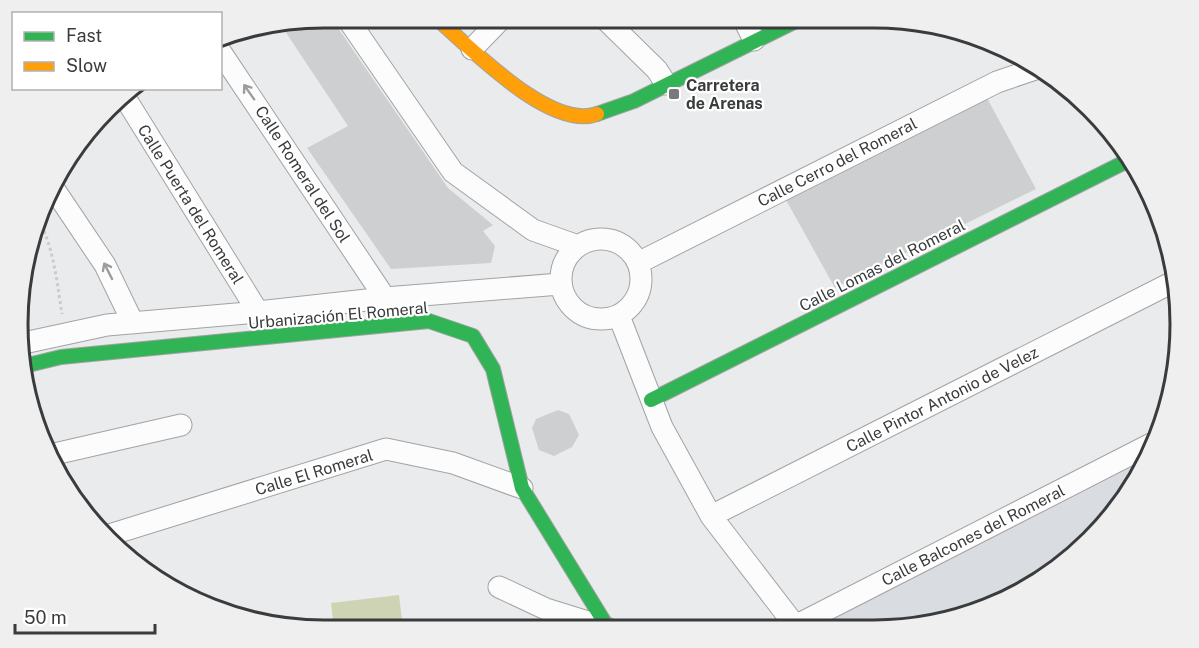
<svg xmlns="http://www.w3.org/2000/svg" width="1199" height="648" font-family="'Public Sans',sans-serif">
<rect width="100%" height="100%" fill="#eaebec"/>
<path fill="#d9dde2" d="M1146 460 1140 477 1105 526 1045 579 974 614 915 627 826 628 828 617Z"/>
<path fill="#cdd3b3" d="M399 595 403 629H334L331 603Z"/>
<path fill="#cecfd0" d="M324 18H331L448 188 493 225 483 231 495 246 491 263 391 269 307 148 348 126 281 25Z
M987 98 1036 189 835 288 786 200Z
M558 410 569 414 579 435 572 447 554 456 539 450 532 428 536 419Z
M1011 594V595L985 608 983 601Z"/>
<g fill="none" stroke-linecap="round" stroke-linejoin="round">
<defs>
<path id="street" d="M347 18 453 172 533 230 578 246
M604 18 657 70 666 84
M743 18 754 40
M472 49 502 18
M220 51 385 298
M124 96 258 312
M54 189 105 265 133 323
M561 279a40 40 0 1 1 80 0a40 40 0 1 1-80 0Z
M638 263 997 82 1038 68
M619 316 662 427 711 516 797 628
M19 344 107 325 258 312 385 298 560 284
M50 455 181 425
M711 516 1173 282
M106 536 386 449 453 463 522 488
M499 587 546 609 607 628
M795 626 1151 444"/>
<path id="fast" d="M597 114 634 101 800 19
M24 366 61 357 429 321 473 336 493 369 522 488 608 628
M651 400 1129 160"/>
<path id="slow" d="M436 18C470 47 550 131 597 114"/>
</defs>
<use href="#street" stroke="#a2a3a4" stroke-width="23"/>
<use href="#fast" stroke="#a2a3a4" stroke-width="16"/>
<use href="#slow" stroke="#a2a3a4" stroke-width="16"/>
<path stroke="#cbcbcc" stroke-width="3" stroke-dasharray="3 3" stroke-linecap="butt" d="M39 220C54 249 57 283 62 314"/>
<use href="#street" stroke="#fcfcfc" stroke-width="21"/>
<use href="#fast" stroke="#30b455" stroke-width="14"/>
<use href="#slow" stroke="#ff9f0a" stroke-width="14"/>
</g>
<defs><path id="oneway-shaft" d="M-6 0H5M1.5-3L5.5 0L1.5 3" fill="none" stroke-width="1.6" stroke-linecap="round" stroke-linejoin="round" transform="scale(1.5)"/></defs>
<g stroke="#9b9c9c">
<use href="#oneway-shaft" transform="translate(249 92) rotate(-125)"/>
<use href="#oneway-shaft" transform="translate(108 271) rotate(-117)"/>
</g>
<rect fill="#78797a" stroke="#fff" stroke-width="2" x="668" y="88" width="12" height="12" rx="3"/>
<g text-anchor="middle" stroke-width="4.5" stroke-linejoin="round" paint-order="stroke">
<g font-size="16" font-weight="bold" fill="#3a3b3c" stroke="#fff" text-anchor="start">
<text x="686" y="91">Carretera<tspan x="686" dy="18">de Arenas</tspan></text>
</g>
<g font-size="16" fill="#3a3b3c" stroke="#fff">
<text transform="translate(837 162) rotate(-27)" y="6">Calle Cerro del Romeral</text>
<text transform="translate(303 174) rotate(57)" y="6">Calle Romeral del Sol</text>
<text transform="translate(191 204) rotate(58)" y="6">Calle Puerta del Romeral</text>
<text transform="translate(882 265) rotate(-27)" y="6">Calle Lomas del Romeral</text>
<text transform="translate(338 315) rotate(-5)" y="6">Urbanización El Romeral</text>
<text transform="translate(942 399) rotate(-27)" y="6">Calle Pintor Antonio de Velez</text>
<text transform="translate(314 472) rotate(-17)" y="6">Calle El Romeral</text>
<text transform="translate(973 535) rotate(-27)" y="6">Calle Balcones del Romeral</text>
</g>
</g>
<path d="M0 0H1199V648H0ZM324 28H874A296 296 0 0 1 1170 324V324A296 296 0 0 1 874 620H324A296 296 0 0 1 28 324V324A296 296 0 0 1 324 28Z" fill="#efefef" fill-rule="evenodd"/>
<path fill="none" stroke="#3a3b3c" stroke-width="3" d="M324 28H874A296 296 0 0 1 1170 324V324A296 296 0 0 1 874 620H324A296 296 0 0 1 28 324V324A296 296 0 0 1 324 28Z"/>
<rect x="12" y="12" width="210" height="78" fill="#ffffff" stroke="#b0b1b1" stroke-width="1.5"/>
<rect x="24" y="32" width="30" height="9" fill="#30b455" stroke="#b0b1b1" stroke-width="1.5"/>
<text x="66" y="42" font-size="18" fill="#3a3b3c">Fast</text>
<rect x="24" y="62" width="30" height="9" fill="#ff9f0a" stroke="#b0b1b1" stroke-width="1.5"/>
<text x="66" y="72" font-size="18" fill="#3a3b3c">Slow</text>
<path d="M15 624v9h140v-9" fill="none" stroke="#3a3b3c" stroke-width="3"/>
<text x="24" y="624" font-size="18" fill="#3a3b3c" stroke="#ffffff" stroke-width="4.5" paint-order="stroke">50 m</text>
</svg>
